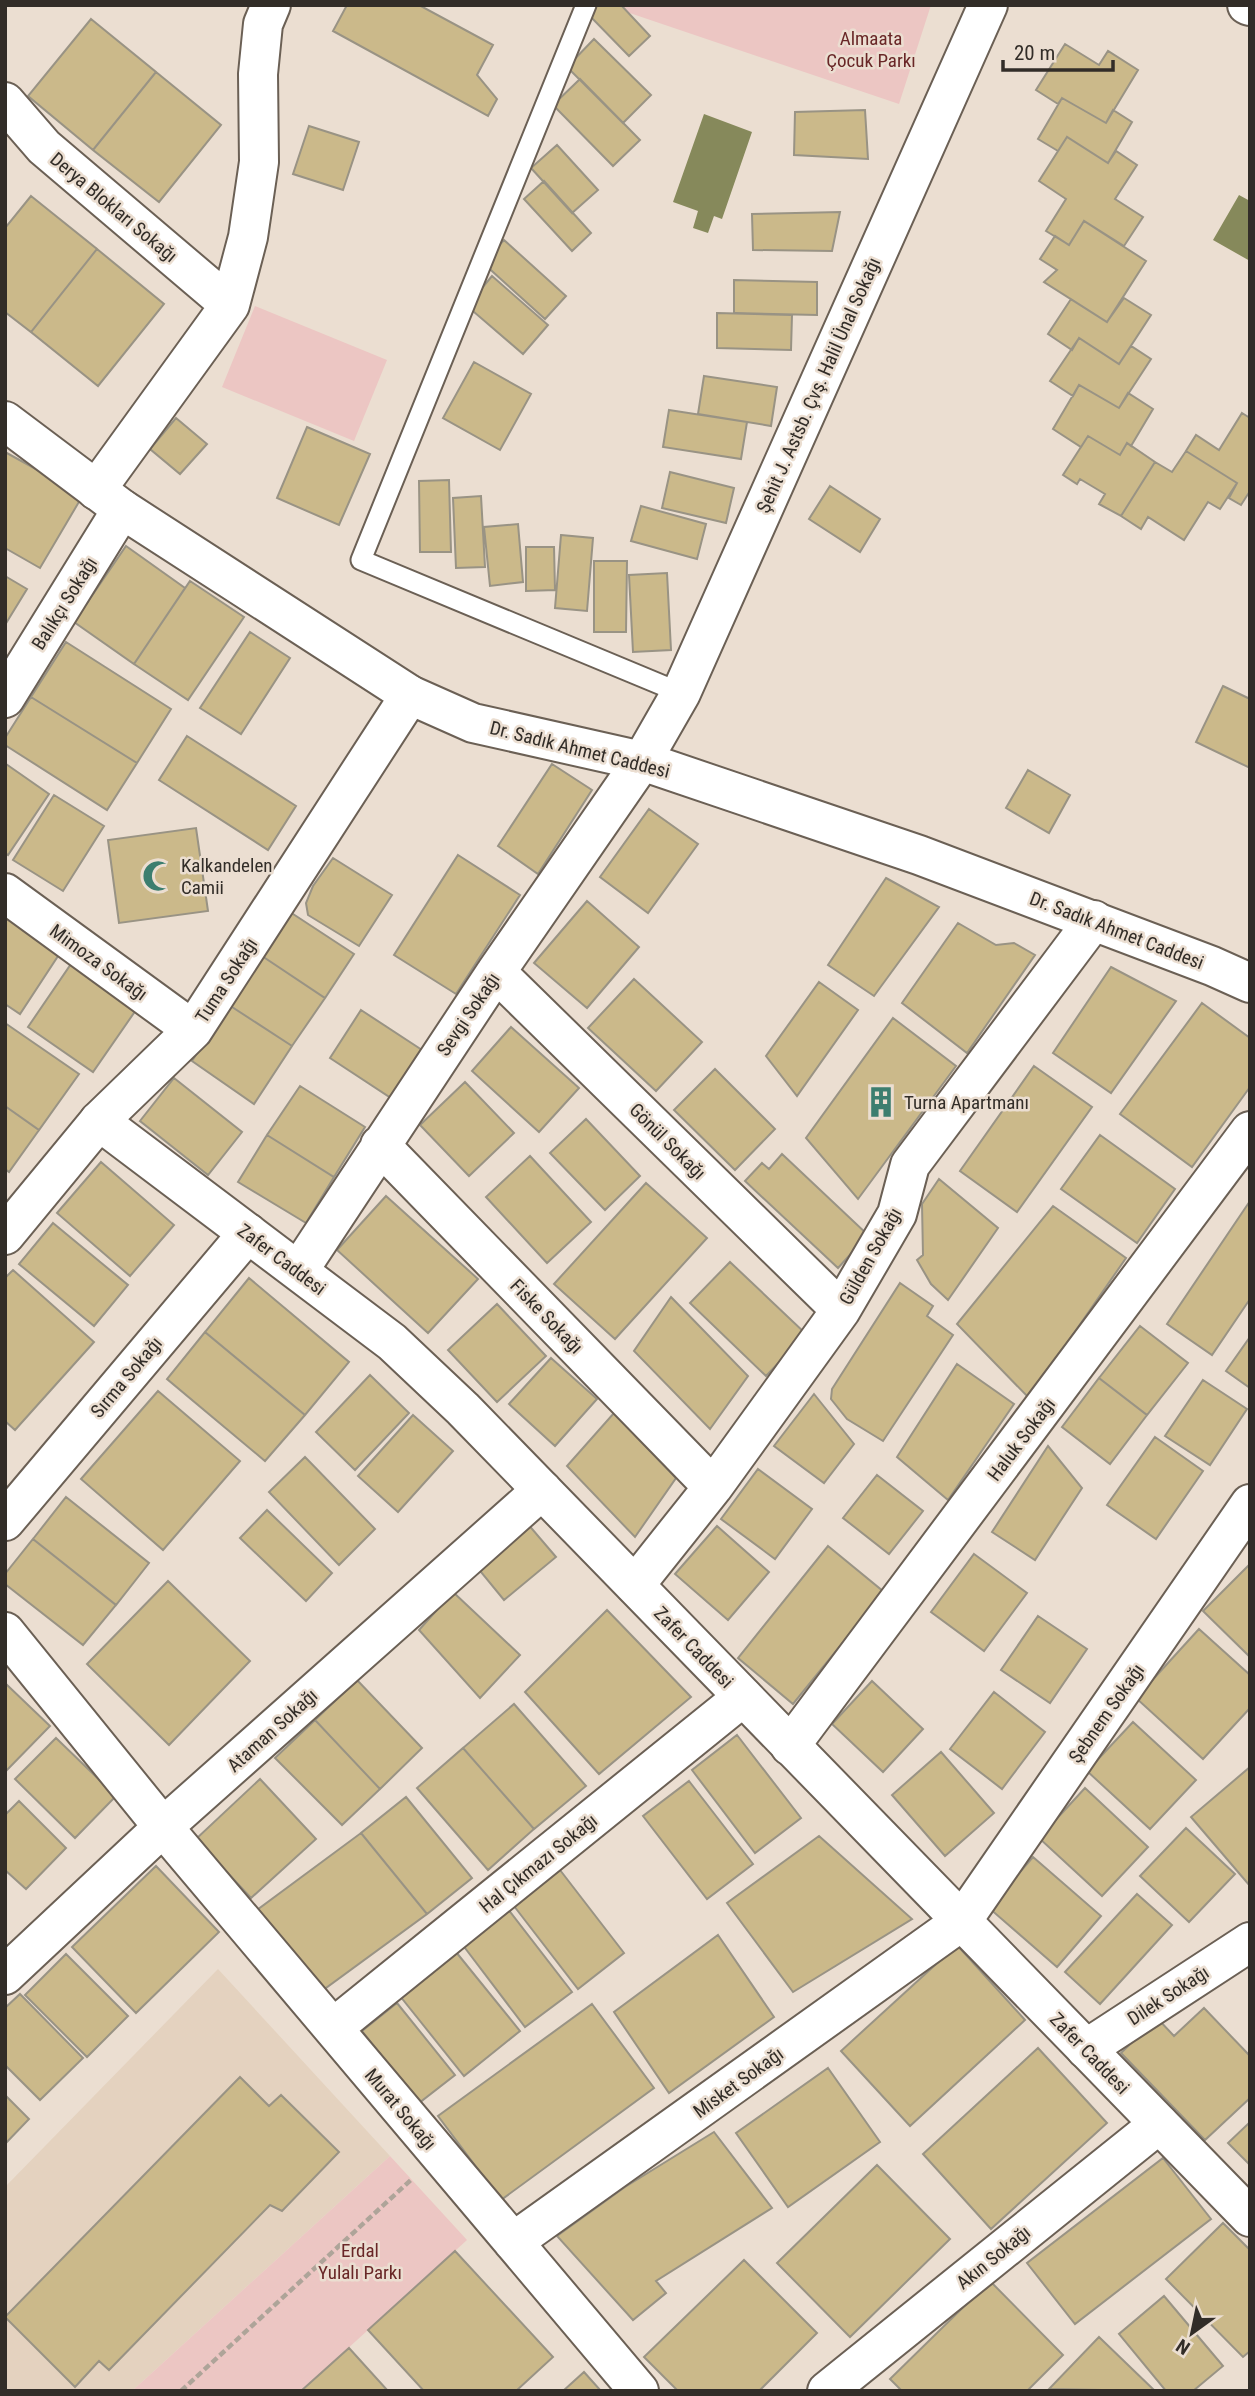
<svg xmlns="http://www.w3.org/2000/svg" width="1255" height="2396" font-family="'Roboto Condensed',sans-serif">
<rect width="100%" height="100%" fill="#ebded1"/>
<path fill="#e4d2bf" d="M218 1969 390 2156 132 2391H5V2187Z"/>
<path fill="#ecc6c3" d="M606 5H931L899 104Z
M255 306 387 360 354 441 222 387Z
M390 2156 467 2240 301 2391H132Z"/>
<path fill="#86895b" d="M704 114 752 132 722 219 714 216 708 233 693 228 698 211 673 202Z
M1239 195 1250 201V261L1213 240Z"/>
<path fill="#cbb98a" stroke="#999384" stroke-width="2" d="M347 5H419L493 45 477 75 497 99 488 116 333 31Z
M589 5H621L650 36 629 56 584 10Z
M91 19 156 72 93 150 28 96Z
M594 39 651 95 623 123 567 67Z
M1065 44 1099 65 1108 51 1138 70 1106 123 1062 98 1058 104 1036 90Z
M156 72 221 125 159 202 93 150Z
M580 79 640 140 613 166 553 105Z
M1062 98 1106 123 1113 110 1132 122 1108 163 1067 137 1058 151 1038 139Z
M865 110 868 159 794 155 795 112Z
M309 126 359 142 343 190 293 174Z
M1067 137 1108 163 1116 151 1137 165 1115 199 1143 217 1124 246 1084 221 1069 245 1046 231 1066 199 1039 181Z
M557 145 598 190 572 213 531 168Z
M544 181 591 233 572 251 524 199Z
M31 196 97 249 31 332 5 312V228Z
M840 212 832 251 753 250 752 214Z
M1084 221 1146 261 1107 322 1044 282 1057 270 1040 259 1055 236 1069 245Z
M504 240 566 296 545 319 483 263Z
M97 249 164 304 98 386 31 332Z
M492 276 548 325 523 354 467 306Z
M734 280 817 282V315L734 313Z
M1124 298 1151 315 1119 364 1079 338 1072 350 1048 334 1071 299 1107 322Z
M717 313 792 315 791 350 717 348Z
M1079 338 1119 364 1131 346 1151 359 1119 408 1079 385 1073 396 1050 381Z
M474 362 531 394 500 450 443 418Z
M704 376 777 387 771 426 698 414Z
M1079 385 1119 408 1128 393 1153 409 1131 446 1127 443 1120 455 1088 436 1081 447 1053 429Z
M669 410 747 422 741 459 663 447Z
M1242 413 1250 418V491L1241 505 1229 498 1237 483 1186 451 1196 435 1219 450Z
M176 418 207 444 180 474 150 449Z
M307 427 370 454 339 525 277 498Z
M1088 436 1120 455 1127 443 1155 462 1121 516 1099 504 1105 494 1080 479 1077 484 1063 475Z
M1186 451 1237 483 1220 509 1208 502 1184 540 1148 517 1141 529 1121 516 1155 462 1172 472Z
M5 452 83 495 40 568 5 548Z
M670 472 734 488 726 523 662 508Z
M449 480 451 552H420L419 481Z
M830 486 880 519 860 552 809 519Z
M481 496 485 567 456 568 453 498Z
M641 506 706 524 697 559 631 541Z
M518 524 523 582 490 586 484 527Z
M561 535 593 538 587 611 555 608Z
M126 546 185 588 134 664 74 622Z
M526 547H554L555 590 526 591Z
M594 561H627L626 632H594Z
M667 573 671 650 633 652 629 575Z
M5 576 27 589 5 625Z
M190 581 244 617 188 700 134 664Z
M250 632 290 658 241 734 200 708Z
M66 642 171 709 137 763 31 697Z
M1223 686 1250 699V768L1196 742Z
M31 697 137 763 107 810 5 745V738Z
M187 736 296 806 268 850 159 780Z
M6 764 49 794 8 855 5 853Z
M552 764 592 790 538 874 498 846Z
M1028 770 1070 795 1049 833 1006 808Z
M54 795 104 826 63 891 13 860Z
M649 809 698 844 648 913 600 877Z
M196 828 208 911 119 923 108 840Z
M458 855 520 895 456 994 394 955Z
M333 858 392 895 359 946 308 915 306 903 313 886Z
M886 878 939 907 874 996 828 965Z
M587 901 639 947 587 1008 534 963Z
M290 912 354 954 325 998 262 956Z
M5 917 60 953 20 1014 5 1004Z
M958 923 996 945 1014 943 1035 955 967 1053 902 1003Z
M262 956 325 998 292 1046 229 1005Z
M71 964 136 1010 93 1072 28 1027Z
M1111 967 1176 1001 1111 1093 1053 1053Z
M634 979 702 1042 656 1091 588 1028Z
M819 982 858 1010 797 1096 766 1056Z
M1202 1003 1250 1038V1087L1192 1167 1120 1114Z
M229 1005 292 1046 254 1104 192 1061Z
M361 1010 422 1050 391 1098 330 1058Z
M893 1018 956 1066 858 1199 806 1138Z
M5 1023 79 1074 39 1130 5 1106Z
M511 1027 579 1088 539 1132 472 1071Z
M1034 1066 1092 1107 1017 1212 960 1171Z
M715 1069 775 1129 735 1170 674 1110Z
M174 1078 242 1132 208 1175 140 1121Z
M465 1082 514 1133 469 1176 420 1125Z
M300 1086 365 1127 334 1177 267 1135Z
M5 1106 39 1130 9 1172 5 1169Z
M586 1119 640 1176 605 1210 550 1153Z
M267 1135 334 1177 306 1223 238 1182Z
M1100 1135 1175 1189 1137 1243 1061 1189Z
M782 1154 868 1235 838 1268 745 1181 762 1163 769 1169Z
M530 1156 591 1222 547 1263 486 1197Z
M101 1162 174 1225 130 1276 57 1213Z
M939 1179 998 1228 948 1300 931 1284 917 1260 923 1255 922 1204Z
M646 1183 707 1238 615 1339 554 1284Z
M386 1196 478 1279 428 1333 337 1250Z
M1250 1201V1299L1212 1355 1167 1324Z
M1053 1206 1126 1258 1029 1398 957 1324Z
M53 1223 128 1285 94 1326 19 1264Z
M730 1262 806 1334 766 1376 690 1303Z
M13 1270 94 1342 15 1430 5 1421V1278Z
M249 1278 349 1362 305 1415 205 1332Z
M900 1283 933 1306 927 1316 953 1335 883 1441 847 1419 831 1399 832 1389Z
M671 1297 748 1376 710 1429 634 1351Z
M497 1304 546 1356 497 1402 448 1350Z
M1140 1326 1188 1363 1147 1415 1099 1378Z
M205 1332 305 1415 265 1461 167 1379Z
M1250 1337V1388L1226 1371Z
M551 1358 597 1399 555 1446 509 1404Z
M957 1364 1014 1404 948 1500 897 1457Z
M370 1375 409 1413 355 1470 316 1432Z
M1099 1378 1147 1415 1110 1464 1062 1427Z
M1203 1380 1247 1409 1210 1465 1165 1436Z
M158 1391 240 1461 163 1550 81 1479Z
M814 1394 854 1444 824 1483 774 1446Z
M614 1413 676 1478 635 1537 567 1466Z
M413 1415 453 1451 398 1512 358 1476Z
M1155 1437 1203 1471 1156 1539 1107 1505Z
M1048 1446 1082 1488 1035 1560 992 1532Z
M305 1457 375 1529 339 1565 269 1492Z
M758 1469 812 1509 775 1559 721 1519Z
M877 1475 923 1511 889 1554 843 1518Z
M66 1497 149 1563 116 1605 33 1539Z
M267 1510 332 1573 306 1601 240 1538Z
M527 1523 556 1557 504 1600 476 1566Z
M717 1526 769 1572 728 1620 675 1574Z
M33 1539 116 1605 83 1645 5 1584V1574Z
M828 1546 884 1592 793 1704 738 1658Z
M974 1554 1027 1593 984 1651 931 1612Z
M1249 1565 1250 1566V1657L1203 1611Z
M168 1581 250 1661 169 1745 87 1664Z
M453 1592 520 1655 480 1698 419 1630Z
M607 1610 691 1697 599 1774 525 1692Z
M1038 1616 1087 1649 1050 1703 1001 1670Z
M1199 1629 1250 1675V1708L1203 1759 1136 1698Z
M357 1680 422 1748 380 1789 315 1720Z
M872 1681 923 1729 883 1772 832 1724Z
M5 1683 50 1726 5 1772Z
M994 1692 1045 1732 1002 1789 950 1749Z
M514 1704 586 1786 534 1829 463 1748Z
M315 1720 380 1789 342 1825 275 1758Z
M1133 1722 1196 1780 1150 1829 1087 1771Z
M737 1735 801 1818 755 1853 692 1770Z
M56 1738 116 1796 75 1838 15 1779Z
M463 1748 534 1829 488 1870 417 1788Z
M941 1752 994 1813 945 1856 892 1795Z
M1250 1767V1886L1191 1817Z
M260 1779 316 1839 251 1898 196 1839Z
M689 1781 753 1864 707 1899 643 1816Z
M1085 1788 1148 1847 1102 1896 1039 1838Z
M406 1797 472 1878 427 1914 361 1833Z
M19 1801 66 1848 26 1889 5 1870V1815Z
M1186 1828 1235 1874 1189 1922 1140 1876Z
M361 1833 427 1914 319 1993 257 1910Z
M819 1836 912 1919 793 1992 727 1903Z
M1033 1857 1101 1916 1057 1967 989 1908Z
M156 1866 219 1932 136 2013 72 1947Z
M560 1870 624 1953 578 1989 514 1906Z
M1137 1894 1172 1925 1100 2004 1065 1972Z
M508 1909 572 1992 525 2027 462 1944Z
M718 1935 774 2017 669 2093 614 2012Z
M957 1945 1025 2020 910 2126 841 2051Z
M456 1952 520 2031 464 2076 400 1996Z
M66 1954 128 2016 87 2057 25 1995Z
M20 1994 83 2058 40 2100 5 2065V2008Z
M397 2003 455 2075 419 2103 362 2031Z
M592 2004 654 2088 501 2200 438 2116Z
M1204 2008 1250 2056V2098L1205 2140 1121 2053 1157 2018 1174 2036Z
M1038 2048 1107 2123 991 2229 923 2154Z
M828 2068 880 2142 788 2207 736 2133Z
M240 2077 269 2106 281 2095 339 2152 282 2211 270 2205 109 2370 99 2361 75 2387 5 2317Z
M5 2095 29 2119 5 2144Z
M1250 2122V2165L1228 2143Z
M714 2132 772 2208 656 2281 666 2293 633 2320 557 2236 625 2187Z
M1163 2158 1211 2219 1075 2324 1027 2263Z
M877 2165 950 2239 850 2337 777 2263Z
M1223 2223 1250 2250V2351L1243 2357 1166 2279Z
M455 2251 553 2357 516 2391H424L368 2330Z
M744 2260 817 2333 759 2391H678L644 2357Z
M990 2281 1063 2355 1027 2391H902L890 2379Z
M1164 2296 1223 2366 1193 2391H1166L1119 2334Z
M1099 2337 1155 2391 1049 2389Z
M349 2348 388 2391H301Z
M584 2372 601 2391H563Z"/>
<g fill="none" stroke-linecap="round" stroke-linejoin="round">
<defs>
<path id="service" d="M586 5 361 560 681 693"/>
<path id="minor" d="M5 102 44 147 230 305
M96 490 230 305 248 237 259 162 258 74 263 24 271 5
M5 698 122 509
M5 893 193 1030
M496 972 841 1310
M380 1145 713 1487
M5 1235 99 1121 193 1030 410 695
M299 1270 496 972 642 761 681 693 988 5
M5 1521 248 1233
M635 1585 713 1487 841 1310 897 1214 910 1165 1094 920
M5 1632 163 1827 639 2391
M790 1746 1250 1131
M5 1975 163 1827 542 1490
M333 2028 743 1697
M1086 2049 1250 1942
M513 2242 962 1921 1250 1504
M827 2391 1159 2124"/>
<path id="tertiary" d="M99 1121 392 1342 463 1409 1250 2217"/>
<path id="primary" d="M1247 5 1250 6
M5 421 122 509 410 695 473 723 642 761 919 855 1212 966 1250 983"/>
</defs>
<use href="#service" stroke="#6b6055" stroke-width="23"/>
<use href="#minor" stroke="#6b6055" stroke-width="42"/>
<use href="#tertiary" stroke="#6b6055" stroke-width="42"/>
<use href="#primary" stroke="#6b6055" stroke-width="42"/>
<path stroke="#aea499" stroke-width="4.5" stroke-dasharray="7 3.5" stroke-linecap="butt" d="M181 2391 413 2178"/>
<use href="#service" stroke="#fff" stroke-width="19"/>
<use href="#minor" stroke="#fff" stroke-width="38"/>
<use href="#tertiary" stroke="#fff" stroke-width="38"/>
<use href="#primary" stroke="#fff" stroke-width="38"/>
</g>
<defs>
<symbol id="mosque-bare" viewBox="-9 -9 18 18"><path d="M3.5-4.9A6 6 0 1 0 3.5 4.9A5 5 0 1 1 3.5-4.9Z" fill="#3c7e6f" stroke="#ebded1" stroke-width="2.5" paint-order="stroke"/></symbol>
<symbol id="building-bare" viewBox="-9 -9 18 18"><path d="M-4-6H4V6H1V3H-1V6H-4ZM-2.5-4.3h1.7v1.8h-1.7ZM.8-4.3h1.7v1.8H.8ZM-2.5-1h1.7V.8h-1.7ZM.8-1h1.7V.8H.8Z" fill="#3c7e6f" stroke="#ebded1" stroke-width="2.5" paint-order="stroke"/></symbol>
</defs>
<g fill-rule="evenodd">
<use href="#mosque-bare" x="136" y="854" width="44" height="44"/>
<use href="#building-bare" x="859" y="1080" width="44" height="44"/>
</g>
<g text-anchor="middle" stroke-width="5" stroke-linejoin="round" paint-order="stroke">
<g font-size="19" fill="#692727" stroke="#ebded1">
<text x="871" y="45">Almaata<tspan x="871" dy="22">Çocuk Parkı</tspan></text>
<text x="360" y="2257">Erdal<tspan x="360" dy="22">Yulalı Parkı</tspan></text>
</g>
<g font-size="19" fill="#322d28" stroke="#ebded1">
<text transform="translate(114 207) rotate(40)" y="7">Derya Blokları Sokağı</text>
<text transform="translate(818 385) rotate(-66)" y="7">Şehit J. Astsb. Çvş. Halil Ünal Sokağı</text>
<text transform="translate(64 603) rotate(-58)" y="7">Balıkçı Sokağı</text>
<text transform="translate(580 749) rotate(14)" y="7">Dr. Sadık Ahmet Caddesi</text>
<text transform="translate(1117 930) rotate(21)" y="7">Dr. Sadık Ahmet Caddesi</text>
<text transform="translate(99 962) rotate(36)" y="7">Mimoza Sokağı</text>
<text transform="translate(226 980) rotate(-57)" y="7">Tuma Sokağı</text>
<text transform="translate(468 1014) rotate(-56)" y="7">Sevgi Sokağı</text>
<text transform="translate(668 1141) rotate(45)" y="7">Gönül Sokağı</text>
<text transform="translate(870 1256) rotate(-61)" y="7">Gülden Sokağı</text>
<text transform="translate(282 1259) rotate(37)" y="7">Zafer Caddesi</text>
<text transform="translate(547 1316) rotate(46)" y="7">Fiske Sokağı</text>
<text transform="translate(126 1377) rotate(-50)" y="7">Sırma Sokağı</text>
<text transform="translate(1021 1439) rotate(-53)" y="7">Haluk Sokağı</text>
<text transform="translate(694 1647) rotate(46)" y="7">Zafer Caddesi</text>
<text transform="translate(1106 1713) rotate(-55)" y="7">Şebnem Sokağı</text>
<text transform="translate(272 1730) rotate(-42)" y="7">Ataman Sokağı</text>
<text transform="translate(538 1863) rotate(-39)" y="7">Hal Çıkmazı Sokağı</text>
<text transform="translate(1168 1995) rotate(-33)" y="7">Dilek Sokağı</text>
<text transform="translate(1090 2053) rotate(46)" y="7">Zafer Caddesi</text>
<text transform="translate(738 2082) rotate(-36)" y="7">Misket Sokağı</text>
<text transform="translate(401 2109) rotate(50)" y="7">Murat Sokağı</text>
<text transform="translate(993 2257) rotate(-39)" y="7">Akın Sokağı</text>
</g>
<g font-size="19" fill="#322d28" stroke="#ebded1" text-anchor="start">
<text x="181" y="872">Kalkandelen<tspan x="181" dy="22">Camii</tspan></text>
<text x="904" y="1109">Turna Apartmanı</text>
</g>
</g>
<rect width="1255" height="2396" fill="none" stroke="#322d28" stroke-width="14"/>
<g transform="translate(1192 2333) rotate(213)" stroke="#ebded1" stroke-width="5" paint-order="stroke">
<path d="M0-5L12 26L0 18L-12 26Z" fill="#322d28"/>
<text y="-10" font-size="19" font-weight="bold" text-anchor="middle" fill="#322d28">N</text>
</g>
<path d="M1003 60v10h110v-10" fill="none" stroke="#322d28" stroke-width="3.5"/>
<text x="1014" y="60" font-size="21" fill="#322d28" stroke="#ebded1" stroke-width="5" paint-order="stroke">20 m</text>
</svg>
